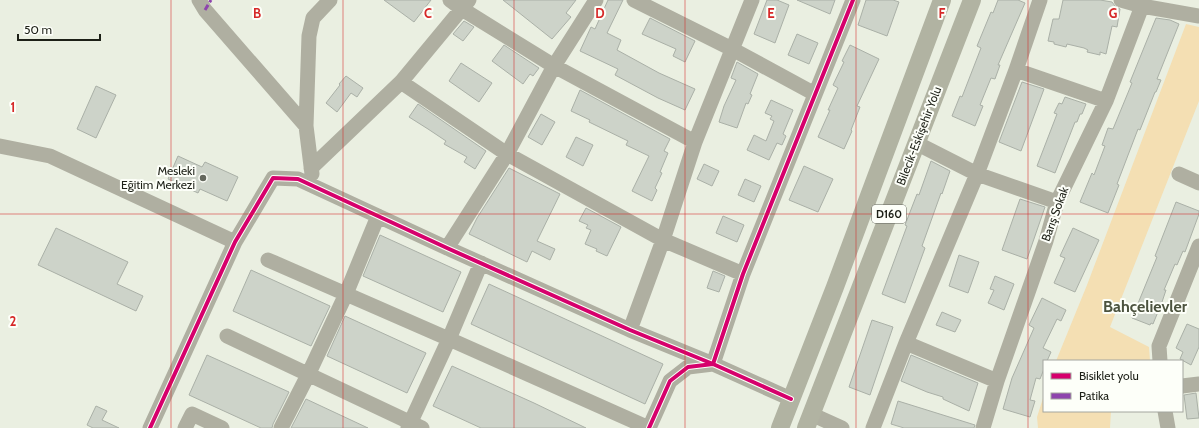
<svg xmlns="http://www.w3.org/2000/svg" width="1199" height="428" font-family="Cabin,sans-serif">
<rect width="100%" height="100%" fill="#eaefe1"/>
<path fill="#f4dfb3" d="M1186 24 1199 27V101L1110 327 1149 347 1150 361H1056L1087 285Z
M1044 395V411H1111L1110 428H1038L1037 417Z"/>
<path fill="#cdd3c9" stroke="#aab0a7" d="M384 0H431L414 22Z
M503 0H576L566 13 571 17 552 39Z
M608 0H623L607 33 621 40 617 50 659 73 695 89 685 110 658 98 615 75 618 69 580 51 591 27 595 29Z
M767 0H777L789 5 775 43 754 34Z
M797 0H835L830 14Z
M866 0H893L899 2 887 36 858 25Z
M998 0H1018L1025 3 998 65H1000L995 79 991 78 980 105 983 106 975 126 952 116 960 96 962 97 981 48 977 46 991 12 993 13Z
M1063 0H1100L1112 2 1115 6 1120 9 1117 27 1112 26 1106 54 1100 52V55L1087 52 1088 50 1084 48 1067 44 1066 47 1054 44V42L1048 41 1053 19H1059Z
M650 18 695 41 685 62 673 56 676 49 642 34Z
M1156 18 1170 20 1179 24 1157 79 1161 80 1156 92H1155L1140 130 1138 129 1117 184 1119 185 1108 213 1080 202 1092 173 1094 175 1105 146 1102 145 1108 128 1113 129 1132 83 1130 82Z
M464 21 474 27 463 41 453 34Z
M797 34 818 43 809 64 788 55Z
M504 45 539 68 533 76 530 74 523 84 492 61Z
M850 45 879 59 857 106 860 107 851 130 852 131 844 149 818 137 830 110H828L838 88 833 85 844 62 842 61Z
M737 62 758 74 750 94 752 95 748 104 746 103 737 128 719 122 724 106 736 80 731 78Z
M461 63 492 83 479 102 449 81Z
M346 76 363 88 357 97 351 93 337 112 326 103 340 85 339 84Z
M1022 82 1044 89 1021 151 999 142Z
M96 86 116 95 96 138 77 129Z
M580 90 670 139 664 151 668 153 660 172 662 173 655 188 657 190 652 201 632 191 649 156 626 145 628 141 589 122 590 120 571 111Z
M1065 97 1086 104 1082 114H1080L1077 122H1075L1055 173 1037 166 1057 114 1054 113 1059 103 1062 104Z
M771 100 793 110 783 134 786 136 782 145 777 143 769 160 747 150 754 135 766 141 774 121 770 119 772 116 765 113Z
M418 104 486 151 475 169 464 162 467 157 444 144 446 141 428 129 409 117Z
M541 114 555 122 542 145 528 137Z
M576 137 593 145 583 166 566 157Z
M178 156 202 167 205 162 238 177 227 201 200 189 198 193 168 179Z
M931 161 950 171 942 194 941 193 922 246 925 248 905 303 882 294 907 226 905 225 917 194 919 195Z
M704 164 719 171 712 186 697 179Z
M804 166 833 179 818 212 789 200Z
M509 168 560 194 537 241 555 249 550 260 532 251 527 262 469 234 477 218Z
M745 179 761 186 754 202 738 195Z
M1020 199 1045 207 1027 259 1002 250Z
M1176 202 1199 211V214L1185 252 1183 251 1177 265 1175 264 1164 290H1166L1162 302 1153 324 1151 323 1150 325 1132 318 1157 257 1155 256Z
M586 208 621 227 607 256 596 251 597 249 585 244 591 230 586 228 588 225 579 221Z
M723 216 744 225 737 242 716 233Z
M56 228 128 262 117 284 143 296 136 311 38 265Z
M1073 228 1099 240 1075 292 1054 283 1065 258 1060 256Z
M380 235 461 272 443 312 363 276Z
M959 255 979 262 968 293 949 286Z
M251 270 330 306 311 346 233 311Z
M713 271 725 276 719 292 707 288Z
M995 276 1014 284 1004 310 988 303 994 290 990 289Z
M489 284 663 364 645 404 471 324Z
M1042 298 1066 310 1061 321 1057 319 1043 348 1051 352 1047 361H1044V369L1040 379 1036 378 1030 400 1035 401 1030 417 1003 409 1012 378 1034 328 1029 325Z
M942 312 961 320 955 332 936 325Z
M345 316 426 353 407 393 327 356Z
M872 320 893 327 870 395 849 387Z
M1187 324 1199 329V347L1191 365 1180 359 1183 352 1176 348Z
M207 355 289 392 273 424 272 428H261L189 395Z
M911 355 978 383 969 411 943 399V397L927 392 901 381Z
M452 366 534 403 586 428H481L433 406Z
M1196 393 1199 418 1187 419 1184 395Z
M306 399 368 428H291Z
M898 401 975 425 974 428H904L891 424Z
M96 406 107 411 102 420 119 428H93L87 425Z"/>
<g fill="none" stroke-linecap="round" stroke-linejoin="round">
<path stroke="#afafa1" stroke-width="15" d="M199 0 205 10 306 126
M450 0 462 9 554 66 695 142
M634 0 732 49 815 94
M1121 0 1142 6 1199 16
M1016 70 1106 101
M401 82 507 154 663 240 743 274
M916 143 977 174 1057 202
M0 146 50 156 235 242
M311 168 401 82 469 0
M312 174 306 126 309 36 313 18 330 0
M1179 174 1199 183
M447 248 507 154 554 66 596 0
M268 260 449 339 649 428
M630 330 663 240 695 142 752 0
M227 336 422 428
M906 343 997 381
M1160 361 1159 346 1199 246
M1182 386 1199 384
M1165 411 1168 428
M811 414 842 428
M150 428 235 242 273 178 298 179 447 248 630 330 713 364 791 399
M185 428 192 414 222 428
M281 428 308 375 346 294 378 216
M408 428 449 339 481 263
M649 428 670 381 688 367 713 364 743 274 853 0
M873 428 906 343 977 174 1016 70 1040 0
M983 428 997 381 1046 241 1057 202 1106 101 1142 6"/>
<path stroke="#b1b3a2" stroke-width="18" d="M780 428 835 287 942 0
M806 428 972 0"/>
<path stroke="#8e44ad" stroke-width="3" stroke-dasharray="6 3" stroke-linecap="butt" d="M205 10 211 0"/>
<defs>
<path id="cycleway" d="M150 428 235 242 273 178 298 179 447 248 630 330 713 364 791 399
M649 428 670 381 688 367 713 364 743 274 853 0"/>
</defs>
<use href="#cycleway" stroke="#fdfff9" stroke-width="6"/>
<use href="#cycleway" stroke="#d6006c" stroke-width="4"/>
</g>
<path fill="none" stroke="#d62828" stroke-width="1" stroke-opacity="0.55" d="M171 0V428M343 0V428M514 0V428M685 0V428M856 0V428M1028 0V428M0 214H1199"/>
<circle fill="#65685e" stroke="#fdfff9" stroke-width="1.5" cx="203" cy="178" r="4"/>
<g text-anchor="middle" stroke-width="4" stroke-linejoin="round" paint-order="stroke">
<rect fill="#fdfff9" stroke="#60635b" stroke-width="1" x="872" y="205" width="34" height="18" rx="3"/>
<g font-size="11" font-weight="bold" fill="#1d2017">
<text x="889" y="218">D160</text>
</g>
<g font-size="12" fill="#1d2017" stroke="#fdfff9">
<text transform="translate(919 136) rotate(-69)" y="4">Bilecik-Eskişehir Yolu</text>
<text transform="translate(1055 214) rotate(-70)" y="4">Barış Sokak</text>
</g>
<g font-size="12" fill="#1d2017" stroke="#fdfff9" text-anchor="end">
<text x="195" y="175">Mesleki<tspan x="195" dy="14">Eğitim Merkezi</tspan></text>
</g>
<g font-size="16" font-weight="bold" fill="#4c533e" stroke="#fdfff9">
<text x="1145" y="312">Bahçelievler</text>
</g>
</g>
<g font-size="13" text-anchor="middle" font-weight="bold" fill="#d62828" stroke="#fdfff9" stroke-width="4" stroke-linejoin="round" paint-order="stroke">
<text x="257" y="18">B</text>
<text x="428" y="18">C</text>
<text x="600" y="18">D</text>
<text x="771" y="18">E</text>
<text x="942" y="18">F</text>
<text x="1113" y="18">G</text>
<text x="13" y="112">1</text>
<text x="13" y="326">2</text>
</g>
<rect x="1043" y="360" width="140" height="52" fill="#fdfff9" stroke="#a3a69f"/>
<rect x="1051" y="373" width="20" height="6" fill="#d6006c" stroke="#a3a69f"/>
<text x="1079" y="380" font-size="12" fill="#1d2017">Bisiklet yolu</text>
<rect x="1051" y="393" width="20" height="6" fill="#8e44ad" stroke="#a3a69f"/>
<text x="1079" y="400" font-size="12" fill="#1d2017">Patika</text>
<path d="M18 34v6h82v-6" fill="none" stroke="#1d2017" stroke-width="2"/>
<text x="24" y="34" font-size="12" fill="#1d2017" stroke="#fdfff9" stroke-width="3" paint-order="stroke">50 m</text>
</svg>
